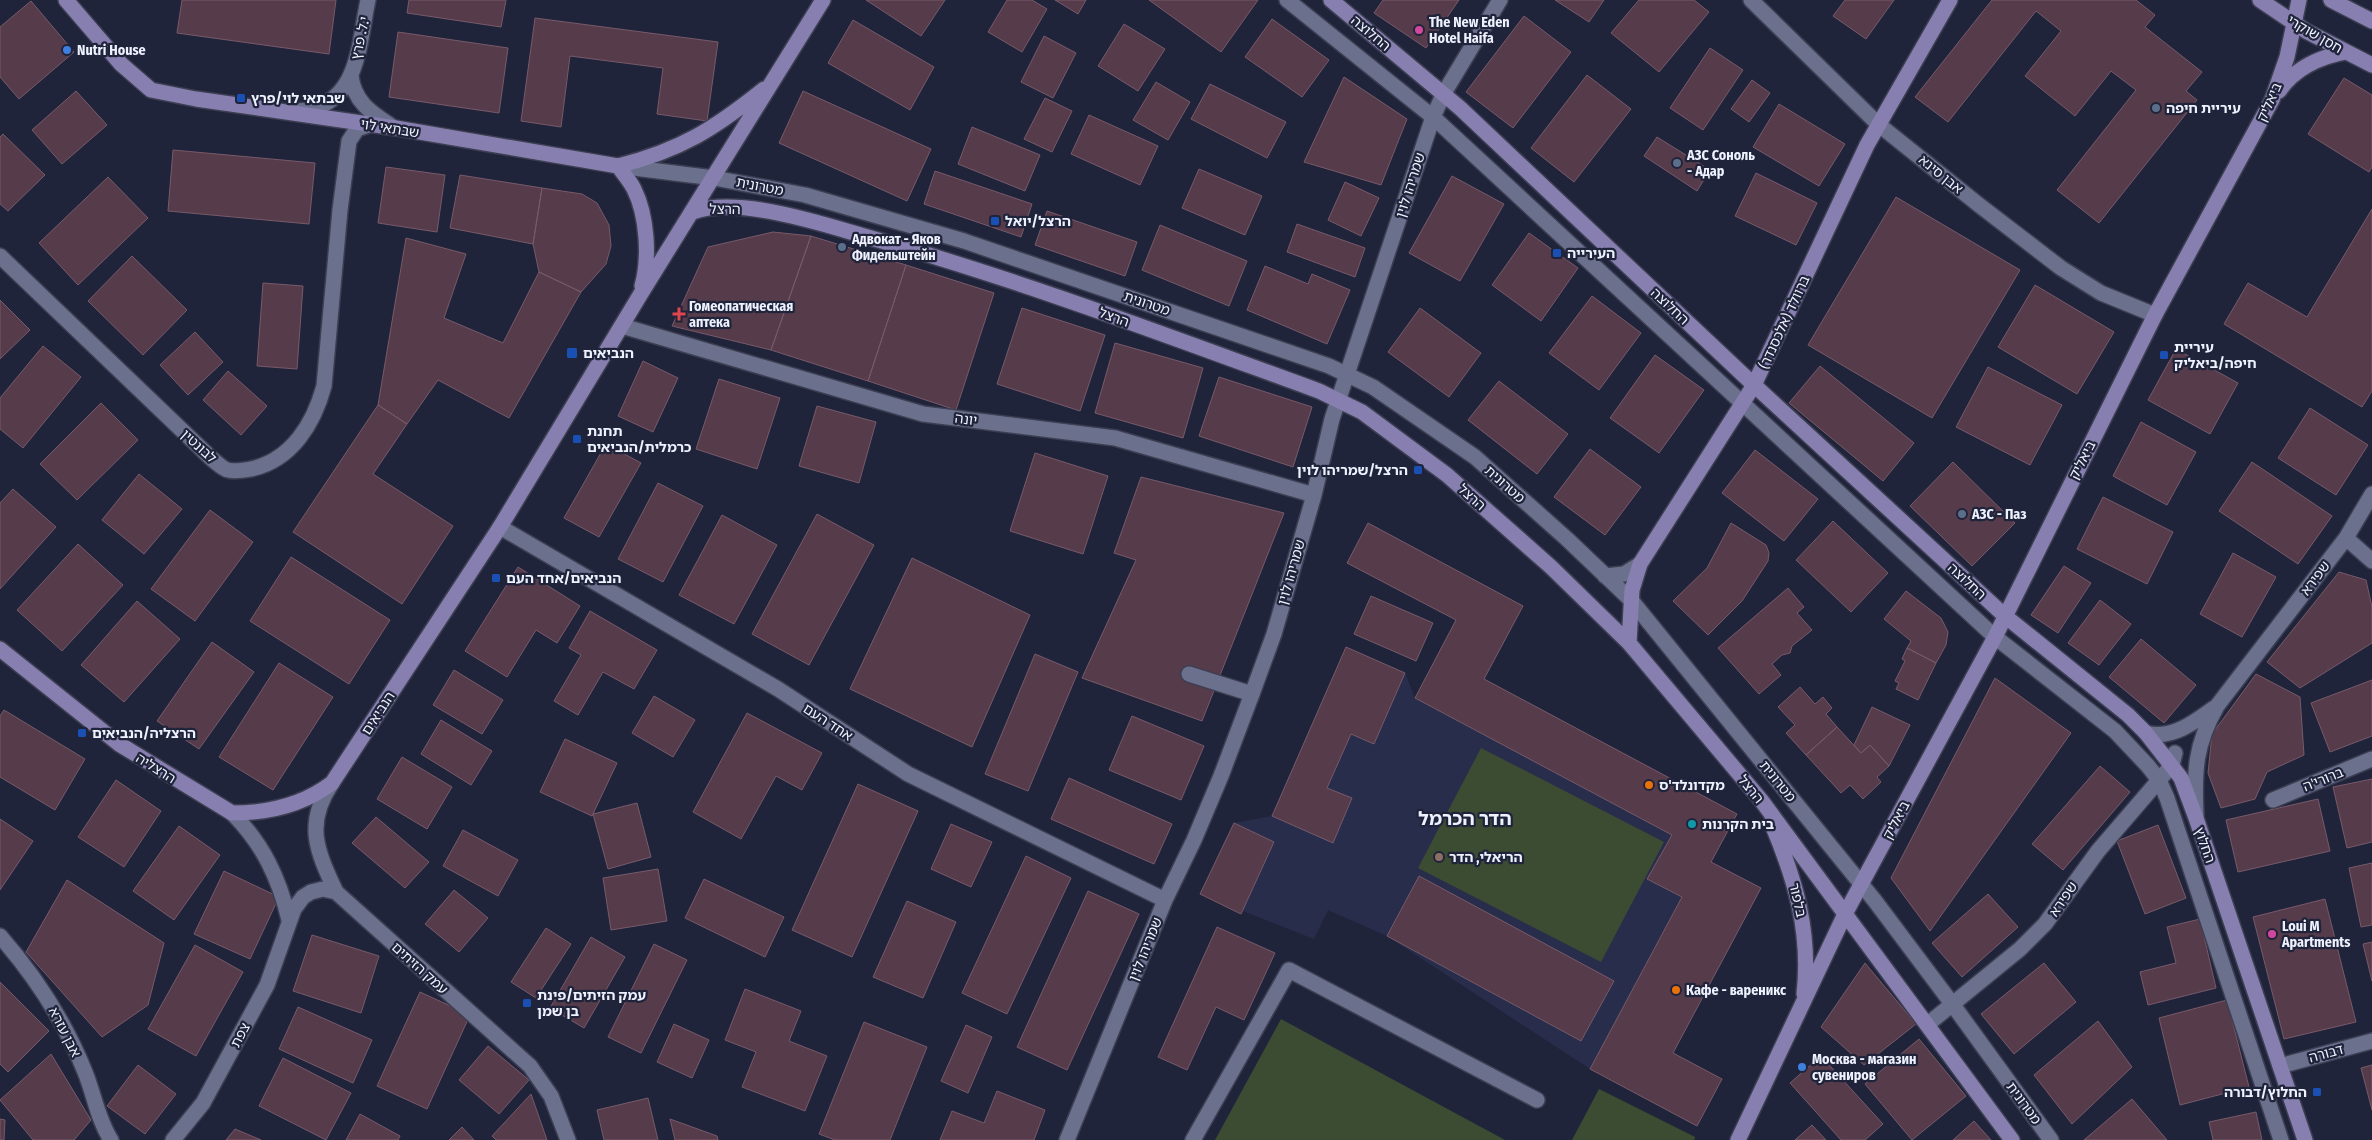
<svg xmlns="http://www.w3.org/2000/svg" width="2372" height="1140" font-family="'Fira Sans Condensed','Noto Sans Hebrew',sans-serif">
<rect width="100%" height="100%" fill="#20243b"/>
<path fill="#282d4b" d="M1346 647 1405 673 1415 698 1672 835 1648 879 1682 897 1590 1069 1387 936 1328 910 1314 939 1200 894 1234 823 1272 816Z"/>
<path fill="#3b4c33" d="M1481 748 1664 842 1601 962 1418 868Z
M1281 1019 1505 1140H1215Z
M1599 1089 1695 1137 1694 1140H1572Z"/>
<path fill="#563b4b" stroke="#775a6a" d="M182 0H336L329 54 177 33Z
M409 0H506L501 27 407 13Z
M866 0H945L921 36Z
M1007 0H1032L1047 9 1022 52 988 32Z
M1055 0H1086L1078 14Z
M1149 0H1258L1221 52Z
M1383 0H1459L1426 48 1374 13Z
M1555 0H1604L1589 22Z
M1639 0H1694L1709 12 1659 72 1611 33Z
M1845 0H1894L1866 39 1833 16Z
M1992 0H2136L2155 15 2145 27 2202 72 2186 91 2197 100 2099 223 2057 190 2136 90 2111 71 2075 116 2025 76 2061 31 2036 11 1948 122 1915 97Z
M31 1 74 52 19 99 0 77V27Z
M1524 16 1571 52 1513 128 1466 92Z
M535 18 718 42 707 121 657 114 663 68 570 56 561 127 521 121Z
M1272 19 1329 60 1302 97 1245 57Z
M853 20 934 67 910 110 828 63Z
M1124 24 1165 49 1138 91 1098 66Z
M398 32 508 48 499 113 389 97Z
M1044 36 1076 53 1053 98 1021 82Z
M1710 48 1743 70 1703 130 1670 108Z
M1587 75 1631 109 1574 182 1531 148Z
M1344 77 1407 119 1381 185 1304 162Z
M2344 78 2372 95V167L2369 172 2308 134Z
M1752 80 1770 93 1749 122 1731 109Z
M1156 82 1190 102 1168 140 1133 120Z
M1210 84 1286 122 1267 158 1191 119Z
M76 91 107 125 62 164 32 130Z
M803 91 931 149 907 201 779 143Z
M1045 98 1072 111 1052 152 1024 139Z
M1779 104 1845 144 1819 186 1753 147Z
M1089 115 1158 146 1140 185 1071 154Z
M972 127 1040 155 1025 191 958 164Z
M3 134 45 175 8 211 0 204V137Z
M1657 137 1710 170 1697 191 1644 156Z
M173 150 315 163 309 224 168 211Z
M386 167 445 175 437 232 378 223Z
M1199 169 1262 196 1245 235 1182 208Z
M935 171 1032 204 1021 237 924 204Z
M1756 173 1817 203 1796 245 1735 216Z
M460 175 542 188 533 244 450 228Z
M1452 176 1504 204 1460 281 1409 253Z
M108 177 148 218 78 285 39 243Z
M1345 182 1379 198 1361 236 1328 220Z
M542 188 582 194 597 203 609 225 611 246 606 264 581 292 539 272 533 244Z
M1896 197 2020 270 1932 418 1808 345Z
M2372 209V391L2362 407 2224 324 2248 283 2307 317Z
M1047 211 1137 242 1125 276 1035 245Z
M1297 224 1365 248 1355 277 1287 252Z
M1160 225 1247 261 1229 306 1142 270Z
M773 232 811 236 771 350 672 326 708 247Z
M1529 233 1578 268 1541 321 1492 285Z
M811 236 906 265 868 381 771 350Z
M406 238 466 254 444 318 503 343 539 272 581 292 509 418 438 380 407 424 378 405Z
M132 256 187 310 143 355 88 301Z
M906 265 994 293 956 410 868 381Z
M1265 266 1308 284 1312 274 1350 290 1327 344 1247 310Z
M263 283 303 286 297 369 257 366Z
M2035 285 2114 332 2077 394 1998 347Z
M1592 296 1641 333 1599 390 1549 353Z
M0 300 30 330 0 359Z
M1022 308 1105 335 1080 411 997 384Z
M1420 308 1481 353 1449 397 1388 352Z
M195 332 223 362 188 395 160 365Z
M1115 343 1203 368 1183 438 1095 413Z
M43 346 81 377 23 448 0 429V398Z
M2176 349 2238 383 2210 434 2148 400Z
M1655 355 1704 390 1659 453 1610 418Z
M643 361 678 378 653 432 618 416Z
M1820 366 1914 443 1883 481 1789 403Z
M1988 367 2062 405 2030 465 1956 427Z
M228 371 267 406 241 435 203 400Z
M1219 377 1312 407 1293 467 1199 436Z
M719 379 780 398 757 469 696 449Z
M1499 381 1568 434 1537 474 1468 420Z
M101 403 138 440 77 500 40 464Z
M378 405 407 424 373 474 453 526 402 604 293 532Z
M817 406 876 422 859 483 799 466Z
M2310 408 2368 445 2336 495 2278 458Z
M2141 422 2196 452 2167 505 2113 476Z
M606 444 641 463 599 537 564 518Z
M1590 449 1641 487 1605 535 1554 497Z
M1755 450 1818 499 1784 541 1722 493Z
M1035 453 1108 476 1083 554 1010 531Z
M1953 462 2015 523 1972 566 1910 506Z
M2252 462 2332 516 2298 564 2219 511Z
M139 474 182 509 144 554 102 520Z
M1141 477 1284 513 1202 721 1082 678 1136 560 1114 553Z
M658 483 703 506 663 582 618 559Z
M13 489 56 527 0 589V503Z
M2103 497 2173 532 2147 584 2077 549Z
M210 510 253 542 195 621 151 589Z
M817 514 874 545 809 665 752 634Z
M722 515 777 545 734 624 679 595Z
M1833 521 1888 573 1851 612 1796 560Z
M1368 523 1523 606 1484 679 1737 814 1711 862 1761 888 1673 1053 1722 1079 1697 1126 1590 1069 1682 897 1647 879 1672 835 1415 698 1456 620 1347 563Z
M1731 523 1766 545 1769 553 1768 561 1742 601 1708 635 1673 601 1707 568Z
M78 544 123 585 62 651 17 610Z
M2233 553 2276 577 2242 637 2200 614Z
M291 557 390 620 349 684 250 621Z
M912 558 1030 615 972 747 850 689Z
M2064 566 2091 583 2058 633 2031 615Z
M518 567 580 606 557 643 536 630 507 677 465 651Z
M2339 572 2366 580 2372 607V643L2300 688 2267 662Z
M1788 588 1804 607 1797 613 1812 630 1792 646 1790 653 1782 655 1772 664 1781 675 1759 694 1718 648Z
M1906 591 1941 618 1948 632 1946 645 1936 663 1907 648 1911 641 1884 619Z
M1371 596 1433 623 1416 661 1354 634Z
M2100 600 2131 624 2099 665 2068 643Z
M137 601 180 639 124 702 81 665Z
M590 611 657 650 634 689 603 672 578 715 554 701 581 655 569 648Z
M2141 639 2196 685 2164 723 2109 677Z
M212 642 254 672 199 749 157 721Z
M1346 647 1405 673 1374 744 1351 734 1327 788 1352 798 1333 843 1272 816Z
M1907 648 1936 663 1918 700 1896 689 1899 683 1895 681 1905 661 1902 659Z
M1035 654 1078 672 1028 791 985 774Z
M279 663 333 697 273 790 219 757Z
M454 670 503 700 482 734 433 705Z
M2256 674 2300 697 2304 755 2267 772 2255 799 2221 808 2208 773 2212 734Z
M1995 678 2071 733 1930 931 1891 878Z
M2372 680V736L2330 752 2311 703Z
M1800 687 1815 704 1823 697 1832 708 1826 714 1837 727 1806 755 1786 733 1795 725 1778 707Z
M654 696 695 720 673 757 632 733Z
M1872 707 1910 725 1889 766 1870 745 1861 753 1854 745Z
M4 710 85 759 55 810 0 777V716Z
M747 713 822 753 802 790 776 776 741 839 693 812Z
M1132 716 1204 746 1181 800 1109 770Z
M441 720 492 751 471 785 421 754Z
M1837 727 1861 753 1870 745 1889 766 1877 777 1881 782 1863 799 1850 785 1841 793 1806 755Z
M565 739 617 763 592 816 540 792Z
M402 757 452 787 427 829 377 799Z
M2100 766 2130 792 2063 870 2032 844Z
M1069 778 1172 824 1154 864 1051 819Z
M2372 779V842L2347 848 2333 787Z
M116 780 161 811 124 867 78 837Z
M858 784 918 811 852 957 792 930Z
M2318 799 2330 851 2238 872 2226 820Z
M637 803 651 857 608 869 593 814Z
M376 817 429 862 405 888 352 843Z
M0 819 33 841 0 890Z
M1234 823 1274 842 1241 914 1200 894Z
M951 824 992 842 971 887 931 869Z
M2158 825 2186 898 2145 914 2117 841Z
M179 826 220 855 174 920 133 891Z
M463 830 518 860 498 896 443 866Z
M1026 856 1071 878 1007 1014 962 993Z
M2372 863V925L2361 927 2349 868Z
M658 869 667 921 611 930 603 878Z
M224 871 279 897 250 959 194 934Z
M1419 876 1614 981 1581 1041 1387 936Z
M704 879 784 917 765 957 685 918Z
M67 880 164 943 148 1005 102 1037 26 952Z
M454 890 488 918 459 952 425 924Z
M1088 891 1139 914 1067 1070 1017 1047Z
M1988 894 2018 927 1962 977 1932 943Z
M2325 899 2356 1022 2284 1039 2253 917Z
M907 901 956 922 923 998 873 977Z
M2200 919 2216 988 2148 1005 2140 972 2176 963 2167 927Z
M1217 927 1275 953 1244 1020 1216 1007 1187 1070 1158 1057Z
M546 928 571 944 536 998 511 982Z
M312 935 379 956 361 1013 293 991Z
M591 937 625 957 584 1028 550 1008Z
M2372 942V981L2363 944Z
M654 944 687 960 641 1053 608 1037Z
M195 945 243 972 196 1056 148 1029Z
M1865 963 1916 1024 1864 1065 1821 1027Z
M2044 963 2076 1002 2014 1054 1981 1014Z
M0 982 49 1031 8 1072 0 1064Z
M745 989 801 1011 789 1041 827 1056 805 1111 742 1087 756 1052 725 1040Z
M420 992 470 1015 427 1109 377 1086Z
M2227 1000 2249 1087 2180 1105 2159 1018Z
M298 1007 372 1040 353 1083 279 1049Z
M2098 1021 2132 1067 2072 1124 2034 1075Z
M864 1022 927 1047 890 1140H835L819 1134Z
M674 1024 709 1040 692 1078 657 1062Z
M966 1025 992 1037 968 1093 941 1081Z
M1919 1039 1966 1096 1912 1140 1865 1084Z
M488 1046 529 1080 499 1114 459 1080Z
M51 1054 91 1120 74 1140H33L0 1100Z
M1821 1056 1883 1124 1865 1140H1841L1790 1083Z
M283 1058 351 1093 326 1140 259 1106Z
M138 1065 176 1094 145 1134 107 1106Z
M2372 1065V1110L2361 1068Z
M997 1091 1045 1110 1034 1140H940L952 1111 984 1123Z
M531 1094 547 1140H496L492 1136Z
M648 1098 658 1140H604L597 1110Z
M2132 1099 2167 1140H2084Z
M2256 1112 2262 1140H2213L2209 1122Z
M360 1114 400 1136 398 1140H346Z
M0 1119 5 1120 4 1140H0Z
M670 1119 717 1136 718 1140H675Z
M1974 1121 1991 1140H1953Z
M1812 1125 1826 1140H1795Z
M462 1127 474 1140H449Z
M235 1129 261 1140H226Z"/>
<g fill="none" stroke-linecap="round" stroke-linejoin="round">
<defs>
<path id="lane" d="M1287 0 1433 117 1995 637 2115 731 2148 766 2159 780 2167 798 2281 1140
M618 166 714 178 805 195 964 241 1329 366 1373 387 1475 457 1567 539 1631 600 1875 901 1953 1005 2051 1140
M1605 576 1624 574 1640 564
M1189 674 1252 694
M1193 1140 1289 970 1537 1100"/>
<path id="street" d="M1751 0 1878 124 1979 205 2061 268 2101 293 2155 315
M351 76C354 101 370 112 390 125
M298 111C359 107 358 47 368 0
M0 256 212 459C216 462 223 469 228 470 234 472 245 470 251 469 292 460 314 423 324 386L340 210 349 141 357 129 372 124
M622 326 923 414 1115 438 1314 495
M500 527 778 689 908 774 1165 900
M2346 538 2372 561
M2146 733C2171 740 2195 722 2214 708
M332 783C304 824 317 851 336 892L530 1066 551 1096 568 1140
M2273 800 2372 759
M232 813C263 844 279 878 289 920
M2196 815C2194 771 2195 745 2217 706L2346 538 2372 494
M0 936C35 976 65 1022 85 1072 94 1094 98 1120 111 1140
M1928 1024 2020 949 2045 924 2098 851 2172 765 2175 753
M2280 1066 2372 1041
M173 1140 203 1103 267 985 294 909 303 897 311 892 323 889 336 892
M1067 1140 1165 900 1194 840 1221 776 1252 694 1274 634 1314 495 1332 419 1433 117 1444 93 1500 0"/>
<path id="secondary" d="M66 0 121 64 151 90 196 99 396 128 618 166C623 173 630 181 634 189 647 215 650 257 642 286
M1331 0 1460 108 1754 385 2005 616 2128 715 2146 733 2181 778 2196 818 2305 1140
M2260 0 2306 31 2372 65
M2331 0 2372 21
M2279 91C2295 68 2319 57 2346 52
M618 166C681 150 714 129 764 89
M693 212C738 196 819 223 864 236 1018 279 1168 336 1319 391L1362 412 1447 475 1551 567 1629 643 1761 800 2012 1140
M1629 643 1632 590 1640 564 1754 385 1867 145 1950 0
M0 649 119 744 232 813C269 813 303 805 332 783L500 527 640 295 823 0
M1771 822C1795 878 1811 932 1804 994
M1738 1140 1845 914 1995 637 2155 315 2272 100 2287 57 2299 0"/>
</defs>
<use href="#lane" stroke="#3c3e52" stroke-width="18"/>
<use href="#street" stroke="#3c3e52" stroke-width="18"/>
<use href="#secondary" stroke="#3c3e52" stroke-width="18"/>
<use href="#lane" stroke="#6b708d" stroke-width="15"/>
<use href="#street" stroke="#6b708d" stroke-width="15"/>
<use href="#secondary" stroke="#877faf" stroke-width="15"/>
</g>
<g fill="#d1479c" stroke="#20243b" stroke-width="2">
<circle cx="1419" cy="30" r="5"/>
<circle cx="2272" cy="934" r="5"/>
</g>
<g fill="#3f7fe0" stroke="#20243b" stroke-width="2">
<circle cx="67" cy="50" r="5"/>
<circle cx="1802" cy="1067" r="5"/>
</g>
<g fill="#1a4fb4" stroke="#20243b" stroke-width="2">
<rect x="236" y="93" width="10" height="10" rx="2.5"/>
<rect x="990" y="216" width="10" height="10" rx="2.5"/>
<rect x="1552" y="248" width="10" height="10" rx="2.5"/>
<rect x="566" y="347" width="12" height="12" rx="2.5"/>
<rect x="2159" y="350" width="10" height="10" rx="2.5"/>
<rect x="572" y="434" width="10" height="10" rx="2.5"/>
<rect x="1413" y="465" width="10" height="10" rx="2.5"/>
<rect x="491" y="573" width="10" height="10" rx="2.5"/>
<rect x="77" y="728" width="10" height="10" rx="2.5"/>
<rect x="522" y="998" width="10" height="10" rx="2.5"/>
<rect x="2312" y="1087" width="10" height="10" rx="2.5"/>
</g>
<g fill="#5c6f8a" stroke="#20243b" stroke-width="2">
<circle cx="2156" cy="108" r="5"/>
<circle cx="1677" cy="163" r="5"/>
<circle cx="842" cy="247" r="5"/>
<circle cx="1962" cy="514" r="5"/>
</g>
<path fill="#e0444e" stroke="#20243b" stroke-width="2" d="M676.5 306.5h5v5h5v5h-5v5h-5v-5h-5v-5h5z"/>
<g fill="#e8710a" stroke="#20243b" stroke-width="2">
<circle cx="1649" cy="785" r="5"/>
<circle cx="1676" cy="990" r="5"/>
</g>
<circle fill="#0f9aa8" stroke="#20243b" stroke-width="2" cx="1692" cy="824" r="5"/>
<circle fill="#8d6e63" stroke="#20243b" stroke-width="2" cx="1439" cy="857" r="5"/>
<g text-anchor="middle" stroke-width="4.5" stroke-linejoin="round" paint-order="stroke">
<g font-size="14" font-weight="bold" fill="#eef1fe" stroke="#20243b" text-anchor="start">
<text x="1429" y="27">The New Eden<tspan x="1429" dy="16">Hotel Haifa</tspan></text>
<text x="77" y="55">Nutri House</text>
<text x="251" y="103">שבתאי לוי/פרץ</text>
<text x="2166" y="113">עיריית חיפה</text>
<text x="1687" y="160">АЗС Соноль<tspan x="1687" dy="16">- Адар</tspan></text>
<text x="1005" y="226">הרצל/יואל</text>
<text x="852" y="244">Адвокат - Яков<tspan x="852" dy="16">Фидельштейн</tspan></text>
<text x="1567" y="258">העירייה</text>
<text x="689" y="311">Гомеопатическая<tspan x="689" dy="16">аптека</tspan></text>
<text x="2174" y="352">עיריית<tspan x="2174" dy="16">חיפה/ביאליק</tspan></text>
<text x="583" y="358">הנביאים</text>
<text x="587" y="436">תחנת<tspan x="587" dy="16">כרמלית/הנביאים</tspan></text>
<text x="1408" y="475" text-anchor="end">הרצל/שמריהו לוין</text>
<text x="1972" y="519">АЗС - Паз</text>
<text x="506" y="583">הנביאים/אחד העם</text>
<text x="92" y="738">הרצליה/הנביאים</text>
<text x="1659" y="790">מקדונלד'ס</text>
<text x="1702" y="829">בית הקרנות</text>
<text x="1449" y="862">הריאלי, הדר</text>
<text x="2282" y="931">Loui M<tspan x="2282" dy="16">Apartments</tspan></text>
<text x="1686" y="995">Кафе - вареникс</text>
<text x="537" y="1000">עמק הזיתים/פינת<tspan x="537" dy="16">בן שמן</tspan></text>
<text x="1812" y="1064">Москва - магазин<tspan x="1812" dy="16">сувениров</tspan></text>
<text x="2307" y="1097" text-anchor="end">החלוץ/דבורה</text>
</g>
<g font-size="14" fill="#eef1fe" stroke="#20243b">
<text transform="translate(1371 33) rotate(40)" y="5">החלוצה</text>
<text transform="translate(2315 34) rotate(30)" y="5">חסן שוקרי</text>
<text transform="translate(360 38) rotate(-78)" y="5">י.ל. פרץ</text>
<text transform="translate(2269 102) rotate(-66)" y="5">ביאליק</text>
<text transform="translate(390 128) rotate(9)" y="5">שבתאי לוי</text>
<text transform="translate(1941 174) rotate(39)" y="5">אבן סינא</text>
<text transform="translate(1410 185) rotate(-72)" y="5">שמריהו לוין</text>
<text transform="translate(760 186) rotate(11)" y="5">מטרונית</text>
<text transform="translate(725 209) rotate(1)" y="5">הרצל</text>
<text transform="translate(1147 303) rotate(19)" y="5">מטרונית</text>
<text transform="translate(1670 306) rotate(43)" y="5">החלוצה</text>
<text transform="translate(1114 317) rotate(20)" y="5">הרצל</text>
<text transform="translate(1784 322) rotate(-65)" y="5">ברוולד (אלכסנדר)</text>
<text transform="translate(966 419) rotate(7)" y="5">יונה</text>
<text transform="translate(199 446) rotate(42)" y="5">לבונטין</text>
<text transform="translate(2082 460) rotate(-63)" y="5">ביאליק</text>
<text transform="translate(1505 484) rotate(42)" y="5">מטרונית</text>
<text transform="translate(1472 497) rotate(42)" y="5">הרצל</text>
<text transform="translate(1291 572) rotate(-74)" y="5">שמריהו לוין</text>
<text transform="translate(2315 578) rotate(-53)" y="5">שפירא</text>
<text transform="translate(1967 581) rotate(43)" y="5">החלוצה</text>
<text transform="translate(378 713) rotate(-57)" y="5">הנביאים</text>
<text transform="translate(828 722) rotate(33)" y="5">אחד העם</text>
<text transform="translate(156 768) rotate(32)" y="5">הרצליה</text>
<text transform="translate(2323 779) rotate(-22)" y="5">ברורי'ה</text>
<text transform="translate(1778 781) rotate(51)" y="5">מטרונית</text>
<text transform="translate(1751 789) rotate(51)" y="5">הרצל</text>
<text transform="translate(1896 820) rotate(-62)" y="5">ביאליק</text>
<text transform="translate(2205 845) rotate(71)" y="5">החלוץ</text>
<text transform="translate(2063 899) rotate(-56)" y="5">שפירא</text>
<text transform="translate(1798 900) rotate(77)" y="5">בלפור</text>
<text transform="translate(1145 949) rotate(-68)" y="5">שמריהו לוין</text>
<text transform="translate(420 968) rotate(42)" y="5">עמק הזיתים</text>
<text transform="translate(65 1032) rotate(63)" y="5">אבן עזרא</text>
<text transform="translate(240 1035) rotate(-62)" y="5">צפת</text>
<text transform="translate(2326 1053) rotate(-15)" y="5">דבורה</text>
<text transform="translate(2024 1103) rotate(54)" y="5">מטרונית</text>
</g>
<g font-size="19" font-weight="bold" fill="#eef1fe" stroke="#20243b">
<text x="1465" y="825">הדר הכרמל</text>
</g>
</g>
</svg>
